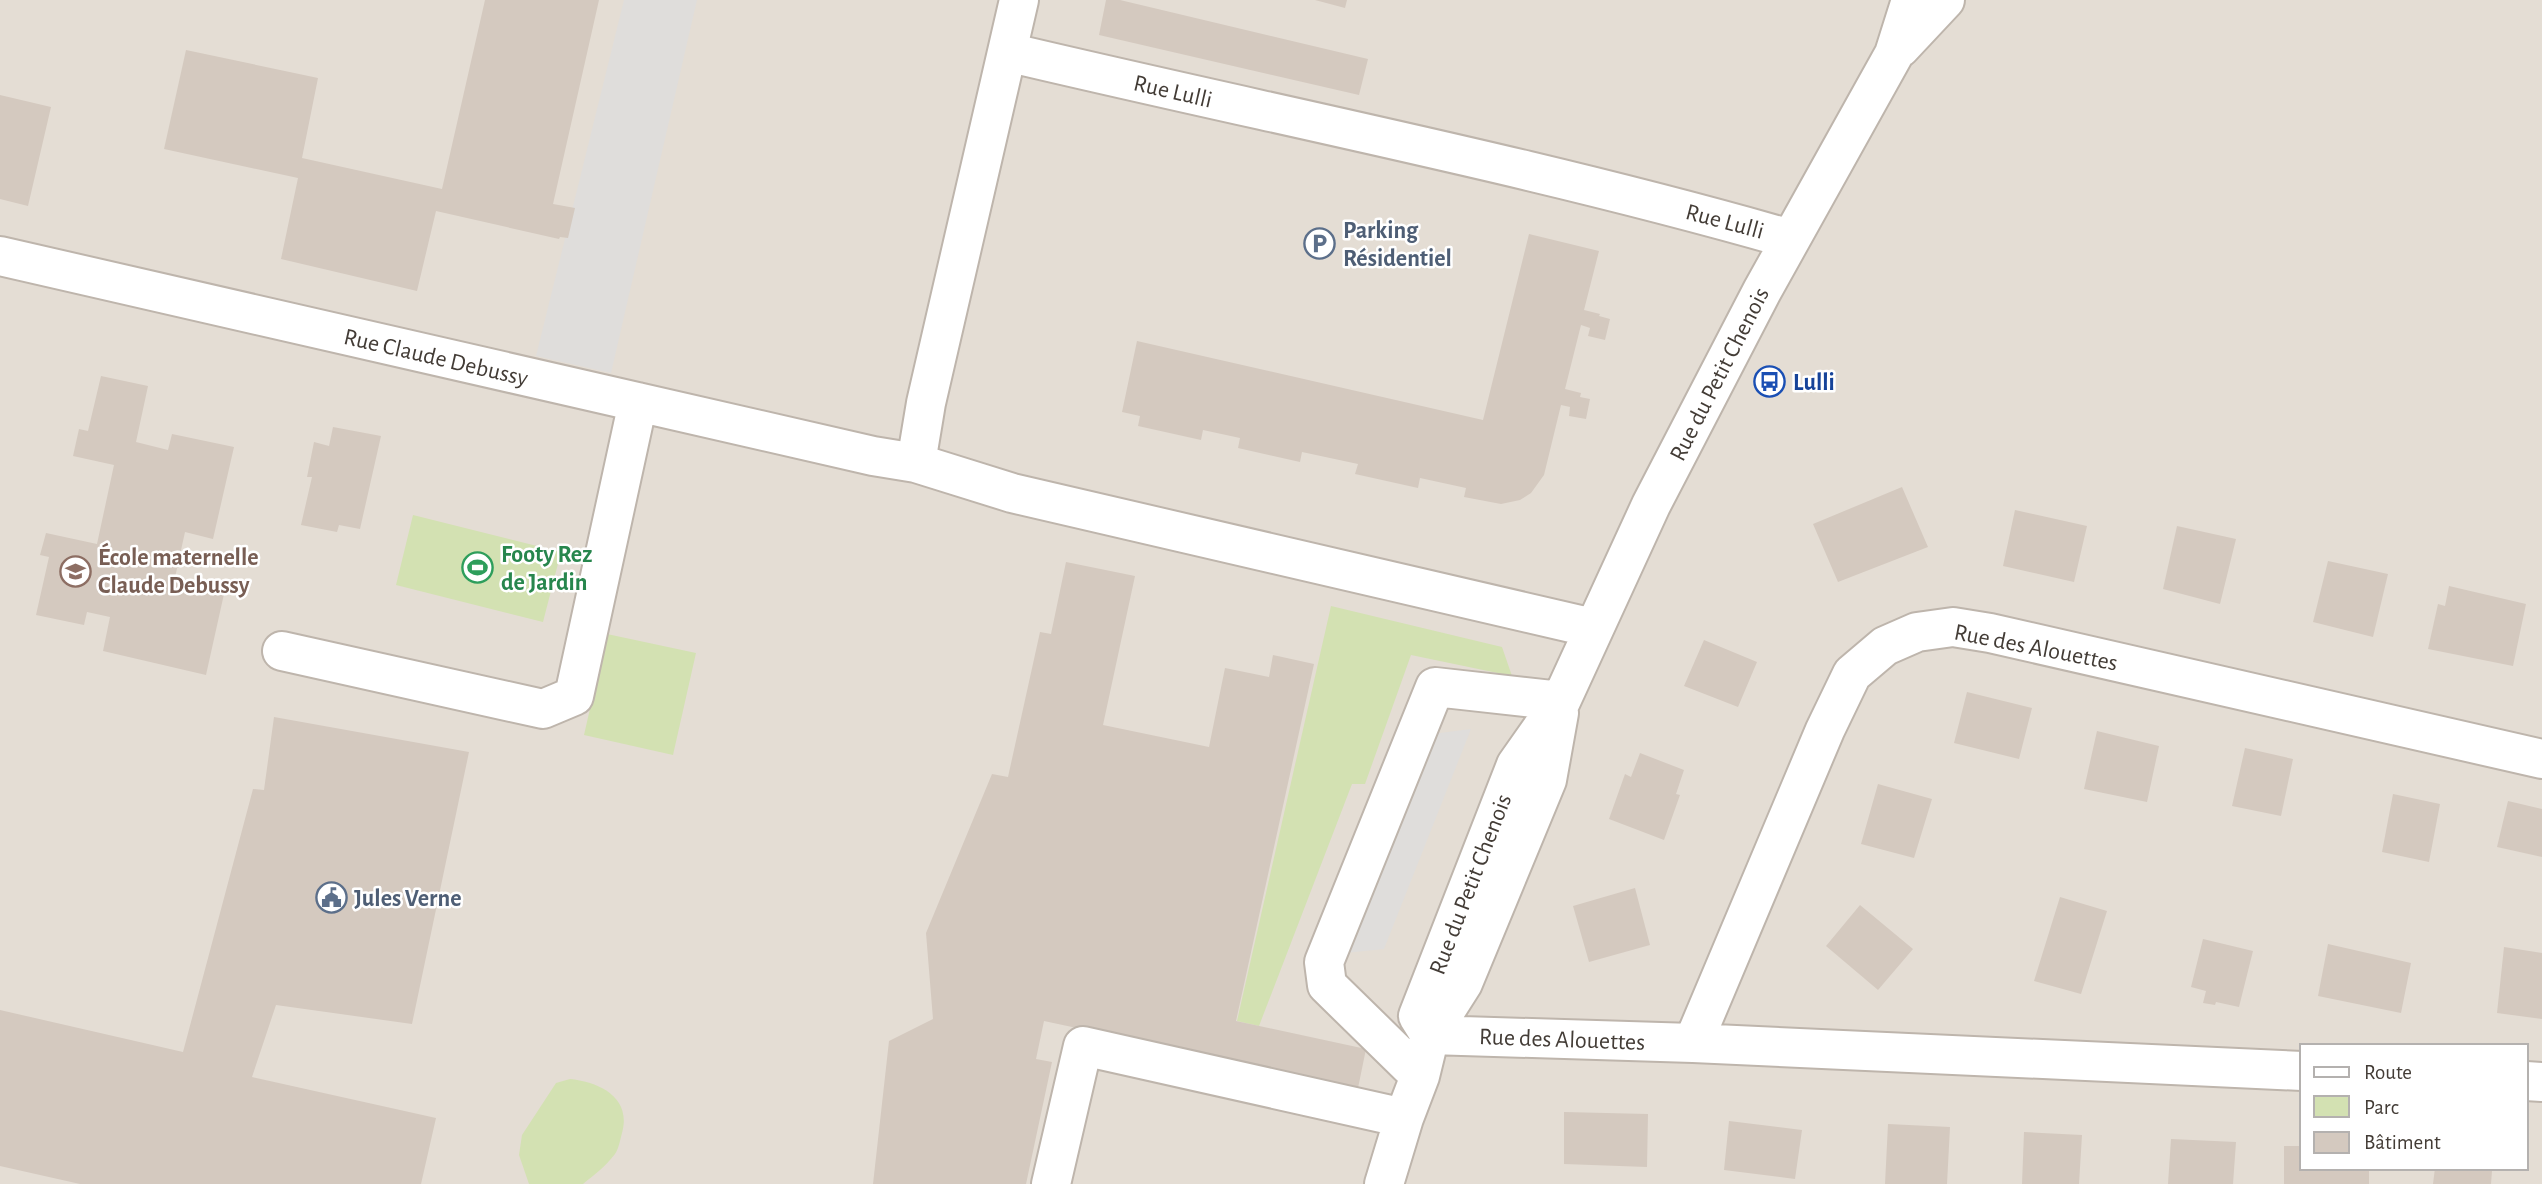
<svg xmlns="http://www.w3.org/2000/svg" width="2542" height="1184" font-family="'Alegreya Sans',sans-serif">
<rect width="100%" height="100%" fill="#f1ece6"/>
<path fill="#e4ddd4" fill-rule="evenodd" d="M0 0H2542V1184H0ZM2302 1046H2526V1168H2302Z"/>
<path fill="#d3e1b2" d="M413 515 561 552 543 622 396 585Z
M1331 606 1502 647 1512 676 1411 655 1365 784H1352L1259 1026 1237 1021Z
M607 634 696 653 673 755 584 735Z
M570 1079C599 1082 632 1097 622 1133 620 1140 619 1148 615 1154 606 1166 594 1175 583 1184H529L519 1155 522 1135 556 1083Z"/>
<path fill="#dfdddb" d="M624 0H697L611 373 536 356Z
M1471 729 1384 949 1345 953 1432 734Z"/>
<path fill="#d4c9bf" d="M485 0H599L553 204 575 208 568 238 560 237 559 239 436 211 417 291 281 259 298 178 164 149 186 50 318 78 302 158 442 189Z
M1106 0H1120L1368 59 1359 95 1099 35Z
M1315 0H1347L1345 8Z
M0 95 51 107 28 206 0 199Z
M1529 234 1599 251 1584 310 1600 314 1599 316 1610 319 1605 340 1588 336 1590 328 1581 325 1565 389 1581 393 1580 397 1590 399 1586 419 1569 416 1570 407 1561 405 1544 475 1531 493 1520 500 1501 504 1464 497 1466 488 1420 478 1418 488 1355 474 1358 464 1302 452 1300 462 1238 448 1240 438 1203 430 1201 440 1138 426 1140 416 1122 412 1137 341 1483 420Z
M101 376 148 386 136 442 168 450 172 434 234 447 213 539 185 532 174 582 224 594 206 675 103 651 110 617 87 612 84 625 36 615 49 557 40 555 46 533 97 544 114 465 73 456 79 429 88 431Z
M333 427 381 436 360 529 339 525 337 532 301 525 312 477H307L314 442 329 446Z
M1902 487 1928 547 1838 582 1813 524Z
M2015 510 2087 526 2074 582 2003 566Z
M2177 526 2236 539 2220 604 2163 589Z
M2328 561 2388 574 2373 637 2313 622Z
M1066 562 1135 576 1103 725 1209 747 1225 668 1269 677 1273 655 1314 664 1236 1021 1366 1049 1358 1088 1044 1021 1036 1059 1052 1062 1026 1184H873L889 1041 933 1019 926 933 992 774 1008 777 1040 632 1051 634Z
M2449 586 2526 604 2513 666 2428 649 2438 604 2445 606Z
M1704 640 1757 662 1738 707 1684 686Z
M1967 692 2032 708 2019 759 1954 743Z
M274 717 469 752 412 1024 276 1005 252 1077 436 1118 421 1184H80L0 1166V1010L183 1052 253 789 264 790Z
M2097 731 2159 746 2147 802 2084 789Z
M2245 748 2293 759 2281 816 2232 806Z
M1640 753 1684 770 1676 794 1680 795 1664 840 1609 819 1625 774 1631 777Z
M1878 784 1932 799 1914 858 1861 844Z
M2393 794 2440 804 2429 862 2382 852Z
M2508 801 2542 809V857L2497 847Z
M1635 888 1650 945 1589 962 1573 906Z
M2060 897 2107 911 2081 994 2034 981Z
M1860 905 1913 949 1878 990 1826 946Z
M2203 939 2253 951 2239 1007 2216 1002 2215 1005 2203 1003 2206 991 2191 987Z
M2328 944 2411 963 2401 1013 2318 996Z
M2504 947 2542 953V1019L2497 1013Z
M1564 1112 1648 1114 1647 1167 1564 1164Z
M1729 1121 1802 1130 1795 1179 1724 1170Z
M1888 1124 1950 1127 1947 1184H1885Z
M2024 1132 2082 1135 2079 1184H2022Z
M2171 1139 2236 1142 2233 1184H2168Z
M2284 1146H2302V1168H2369V1184H2284Z
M2435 1168H2473L2492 1171 2491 1184H2433Z"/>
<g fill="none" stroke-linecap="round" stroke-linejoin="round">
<defs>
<path id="minor" d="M1900 48 1945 0
M1007 52 1019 0
M0 256 873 456 916 463 926 403 1007 52C1268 114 1532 165 1790 239
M916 463 1012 493 1593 628
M282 651 543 709 574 696 638 402
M1430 1035 1418 1016 1516 765 1561 701 1651 505 1762 291 1894 54 1911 0
M1430 1035 1693 1043 2302 1071
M1693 1043 1825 730 1852 674 1885 646 1917 632 1953 627 1990 633 2542 759
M1420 1076 1327 985 1324 962 1435 687 1561 701
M2526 1081 2542 1082
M1051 1184 1083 1046 1404 1118
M1384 1184 1404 1118 1420 1076 1430 1035 1463 983 1547 780 1559 713"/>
</defs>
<use href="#minor" stroke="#beb5ac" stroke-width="42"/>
<use href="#minor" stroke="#fff" stroke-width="38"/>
</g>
<defs>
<symbol id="parking-ring" viewBox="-11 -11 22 22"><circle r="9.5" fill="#fff" stroke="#5c6f8a" stroke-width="1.5"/><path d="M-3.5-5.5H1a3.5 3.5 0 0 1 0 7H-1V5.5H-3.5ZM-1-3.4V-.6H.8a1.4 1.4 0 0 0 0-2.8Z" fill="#5c6f8a"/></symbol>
<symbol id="bus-ring" viewBox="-11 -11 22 22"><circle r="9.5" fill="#fff" stroke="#1a4fb4" stroke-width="1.5"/><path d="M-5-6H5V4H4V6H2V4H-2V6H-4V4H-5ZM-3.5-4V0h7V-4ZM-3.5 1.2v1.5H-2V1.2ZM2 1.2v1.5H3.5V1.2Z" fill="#1a4fb4"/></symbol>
<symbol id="stadium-ring" viewBox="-11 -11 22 22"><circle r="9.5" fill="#fff" stroke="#2e9e5b" stroke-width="1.5"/><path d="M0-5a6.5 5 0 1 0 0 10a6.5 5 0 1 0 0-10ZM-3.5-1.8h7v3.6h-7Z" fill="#2e9e5b"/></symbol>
<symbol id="school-ring" viewBox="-11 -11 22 22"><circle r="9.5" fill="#fff" stroke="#8d6e63" stroke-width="1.5"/><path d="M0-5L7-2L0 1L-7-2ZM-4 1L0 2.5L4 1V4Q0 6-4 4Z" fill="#8d6e63"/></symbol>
<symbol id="civic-ring" viewBox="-11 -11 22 22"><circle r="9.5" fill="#fff" stroke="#5c6f8a" stroke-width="1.5"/><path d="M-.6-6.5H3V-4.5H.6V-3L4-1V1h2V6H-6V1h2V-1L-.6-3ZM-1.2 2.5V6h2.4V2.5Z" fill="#5c6f8a"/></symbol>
</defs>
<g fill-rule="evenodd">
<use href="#parking-ring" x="1302" y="226" width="35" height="35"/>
<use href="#bus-ring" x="1752" y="364" width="35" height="35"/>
<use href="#stadium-ring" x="460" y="550" width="35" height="35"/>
<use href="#school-ring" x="58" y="554" width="35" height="35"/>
<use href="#civic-ring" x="314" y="880" width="35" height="35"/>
</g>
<g text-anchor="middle" stroke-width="5" stroke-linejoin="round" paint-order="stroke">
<g font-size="24" fill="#433c36" stroke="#fff">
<text transform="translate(1173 91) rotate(13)" y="8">Rue Lulli</text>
<text transform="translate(1725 221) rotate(15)" y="8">Rue Lulli</text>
<text transform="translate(436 357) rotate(13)" y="8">Rue Claude Debussy</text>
<text transform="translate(1719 374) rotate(-63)" y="8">Rue du Petit Chenois</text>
<text transform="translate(2036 647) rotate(11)" y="8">Rue des Alouettes</text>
<text transform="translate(1470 884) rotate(-69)" y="8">Rue du Petit Chenois</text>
<text transform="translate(1562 1039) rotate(2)" y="8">Rue des Alouettes</text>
</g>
<g font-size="24" font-weight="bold" fill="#4e5e75" stroke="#fff" text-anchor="start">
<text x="1343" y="238">Parking<tspan x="1343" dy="28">Résidentiel</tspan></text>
<text x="354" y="906">Jules Verne</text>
</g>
<g font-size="24" font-weight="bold" fill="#164399" stroke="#fff" text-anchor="start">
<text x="1793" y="390">Lulli</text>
</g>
<g font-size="24" font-weight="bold" fill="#27864d" stroke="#fff" text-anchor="start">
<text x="501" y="562">Footy Rez<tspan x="501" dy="28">de Jardin</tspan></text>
</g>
<g font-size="24" font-weight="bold" fill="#785e54" stroke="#fff" text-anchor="start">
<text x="98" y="565">École maternelle<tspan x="98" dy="28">Claude Debussy</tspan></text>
</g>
</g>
<rect x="2300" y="1044" width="228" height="126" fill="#ffffff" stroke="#b4b1af" stroke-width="2"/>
<rect x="2314" y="1067" width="35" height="10" fill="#ffffff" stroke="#b4b1af" stroke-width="2"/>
<text x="2364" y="1079" font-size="21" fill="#433c36">Route</text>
<rect x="2314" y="1096" width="35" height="21" fill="#d3e1b2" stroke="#b4b1af" stroke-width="2"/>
<text x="2364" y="1114" font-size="21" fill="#433c36">Parc</text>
<rect x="2314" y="1132" width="35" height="21" fill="#d4c9bf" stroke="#b4b1af" stroke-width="2"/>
<text x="2364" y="1149" font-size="21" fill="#433c36">Bâtiment</text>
</svg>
